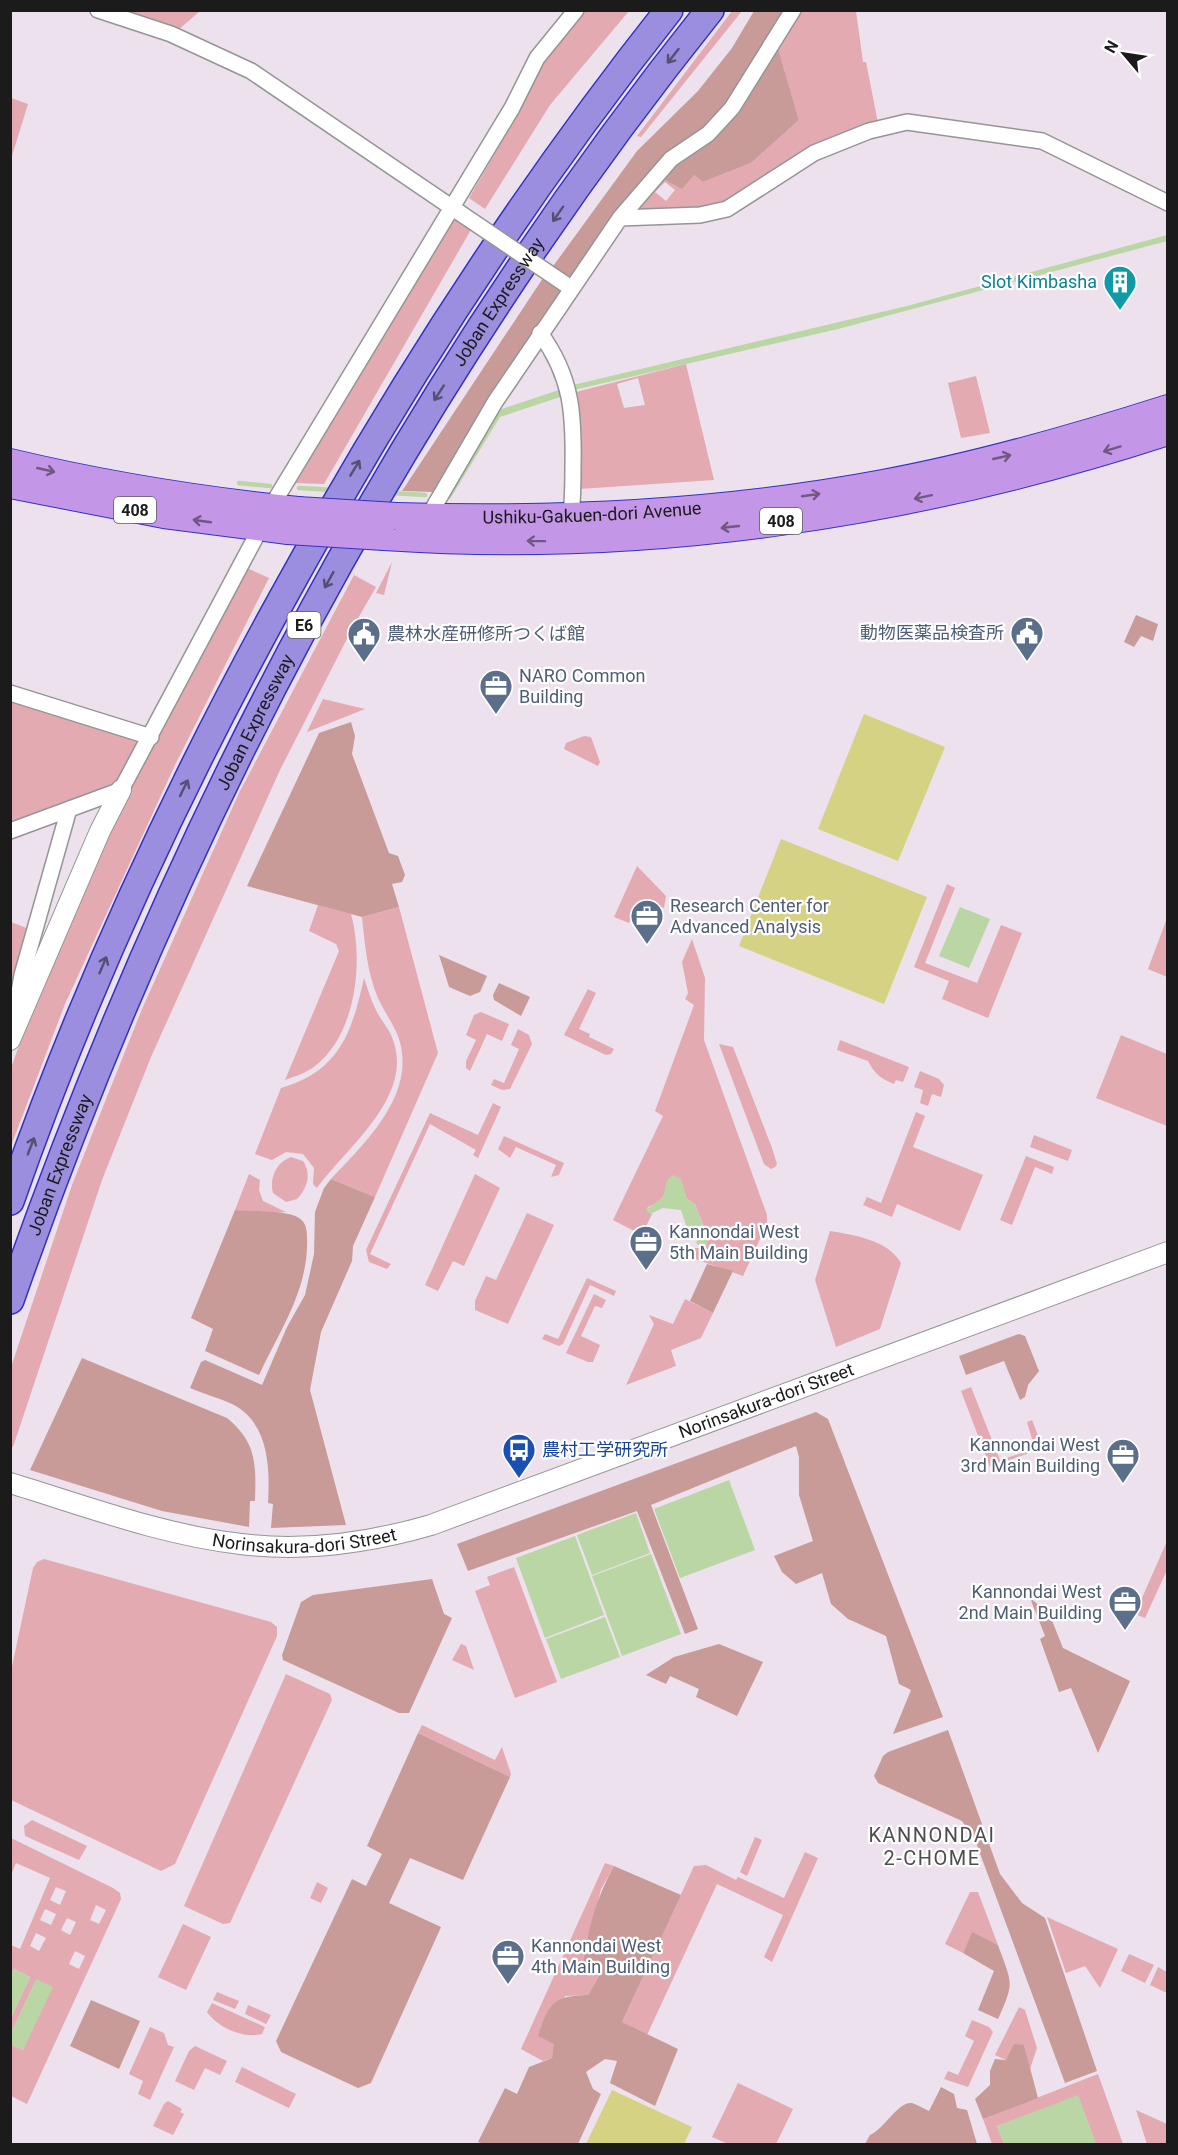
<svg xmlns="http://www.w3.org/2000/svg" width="1178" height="2155" font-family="Roboto,'Noto Sans JP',sans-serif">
<rect width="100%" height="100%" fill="#ece1ec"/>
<path fill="#e3aab2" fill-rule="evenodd" d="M119 11H200L177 31Z
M585 11H629L550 105 485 209 469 198 511 126 541 64 569 26Z
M732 11H742L641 137 637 136Z
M802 11H856L863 62H866L878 123 729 202 710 209 634 212 662 178 694 175 703 182 751 163 799 120 778 48ZM665 182 675 190 666 201 655 192Z
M11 98 28 104 11 159 10 98Z
M456 218 472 228 324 484 294 483 450 221Z
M686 364 714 480 579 489 576 392ZM638 378 645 405 624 408 617 384Z
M976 376 990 433 961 438 948 383Z
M392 562 384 595 376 593Z
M247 568 269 578 175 765 65 1004 11 1146 10 1071 36 998 106 834Z
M354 575 376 587 353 627 280 770 151 1057 102 1180 13 1447 11 1446V1367L72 1185 108 1094 142 1009 239 793Z
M11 697 142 741 126 772 116 783 11 824Z
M323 699 365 709 307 732Z
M584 736 591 737 600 762 598 766 564 749 566 743Z
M637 866 666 896 664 908 641 900 629 923 614 917Z
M947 884 955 888 925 963 977 983 1001 925 1022 933 988 1018 942 999 949 981 914 967Z
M318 905 351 914C364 961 356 1035 315 1066 306 1073 296 1076 285 1080L339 951 336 944 309 931Z
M399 907 438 1053 375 1197 331 1179C363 1145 412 1099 401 1047 398 1029 385 1014 378 998 367 972 365 945 362 917Z
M1167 918 1168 977H1167L1148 969Z
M11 922 29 929 11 994Z
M692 939 705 978 704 1040 767 1215V1224L743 1276 690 1257 695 1248H706L707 1235 695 1204 667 1186C667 1198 656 1203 647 1208L652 1214 642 1235 613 1220 663 1116 655 1111 694 1005 685 999 688 993 682 962Z
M364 978C368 989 371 1001 377 1012 382 1022 390 1030 393 1040 414 1097 346 1148 317 1188L313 1184 314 1168 303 1154 286 1152 272 1160 255 1154 281 1088C340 1071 352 1032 364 978Z
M588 989 596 993 579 1029 590 1034 589 1037 614 1049 611 1054 606 1055 564 1035Z
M481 1012 509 1024 502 1041 487 1034 470 1071 466 1068V1061L476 1040 466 1035 474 1015Z
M518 1029 529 1035 532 1044 510 1089 502 1090 491 1085 494 1079 504 1083 519 1049 511 1045Z
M1121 1035 1167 1054V1126L1096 1098Z
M840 1040 909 1067 903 1082 896 1080 894 1084C881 1079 874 1073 868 1061L837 1050Z
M719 1044 733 1047 772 1148 777 1164 775 1167 771 1169 764 1164Z
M920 1071 939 1079 944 1085 941 1097 932 1094 928 1106 920 1103 923 1090 914 1087Z
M493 1103 501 1107 478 1158 473 1155 476 1150 430 1124 370 1254 391 1264 387 1269 369 1262 366 1250 430 1113 478 1135Z
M916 1112 925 1116 913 1147 983 1175 960 1231 897 1204 892 1217 863 1205 867 1197 881 1203Z
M1034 1135 1072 1150 1068 1161 1030 1147Z
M504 1136 564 1163 559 1175 551 1177 556 1165 516 1147 510 1158 498 1149Z
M1026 1156 1054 1167 1052 1174 1035 1167 1012 1225 1000 1220Z
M291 1157 303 1161C312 1174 307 1188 297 1199L286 1202 273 1193C269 1179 276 1162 291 1157Z
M249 1174 260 1180 259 1190 263 1201 286 1212 261 1214 235 1210Z
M475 1174 500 1188 464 1266 453 1261 438 1291 425 1285Z
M527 1213 554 1225 508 1324 475 1310V1301L486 1276 496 1280Z
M830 1231C854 1235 888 1240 901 1263L880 1329 836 1347 815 1280Z
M587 1278 616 1291 614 1296 590 1285 563 1344 559 1346 542 1339 545 1334 558 1339Z
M594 1294 606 1300 602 1308 595 1306 581 1336 600 1345 593 1362H588L566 1353Z
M685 1299 713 1313 701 1338 671 1350 676 1366 626 1385 654 1324 649 1315 673 1324Z
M971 1387 1000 1460 1035 1449 1027 1422 1032 1420 1043 1448 990 1467 961 1391Z
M1167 1541V1570L1145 1618 1135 1614Z
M44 1559 271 1622 277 1627V1636L175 1864 161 1871 11 1800V1671L33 1568 37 1562Z
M514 1567 557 1682 515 1698 475 1591 490 1585 487 1577Z
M461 1644 466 1646 474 1670 452 1660Z
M286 1674 330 1694 332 1700 230 1923 223 1924 184 1906Z
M422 1725 495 1760 502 1747 511 1774 510 1777 418 1733Z
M32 1820 87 1846 79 1860 25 1836 24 1826Z
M755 1837 762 1840 747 1876 740 1872Z
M11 1838 113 1888 120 1893 121 1899 27 2104 11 2096V2044L23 2050 36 1980 11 2033V2018L30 1977 14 1969 11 1976V1945L20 1949 50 1878 16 1863 11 1875ZM56 1887 66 1891 60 1905 50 1900ZM96 1905 106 1910 99 1924 90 1920ZM45 1909 56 1914 51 1925 40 1920ZM67 1918 76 1922 70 1935 61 1930ZM36 1933 46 1938 39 1951 30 1946ZM75 1951 85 1956 79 1969 69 1964Z
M805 1852 818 1858 772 1962 764 1957 783 1915 717 1884 647 2035 622 2022 694 1866 706 1865 736 1880 738 1877 784 1898Z
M605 1863 614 1866 601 1889 583 1964 600 1974 588 1995 565 1996 552 2058 543 2061 521 2049Z
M317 1882 328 1888 321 1903 310 1898Z
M970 1892H978L998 1945 972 1933 963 1953 945 1944Z
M1047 1917 1118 1949 1100 1988 1085 1966 1066 1973Z
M183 1924 211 1937 186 1990 158 1977Z
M1129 1954 1154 1965 1145 1983 1121 1971Z
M1158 1967 1167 1972V1993L1150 1985Z
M217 1992 239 2001 235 2009 213 2000Z
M212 2003 265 2027 262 2034C244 2039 218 2028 207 2012Z
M248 2005 271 2015 266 2024 245 2014Z
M1019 2007 1025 2010 1037 2048 1030 2069 1024 2045 1006 2060 995 2055Z
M972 2020 989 2027 993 2032 968 2087 944 2079 948 2071 958 2075 974 2041 965 2036Z
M150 2027 164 2033 168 2045 174 2047 150 2100 138 2094 143 2081 129 2074Z
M195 2046 227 2061 220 2075 205 2068 194 2090 175 2081 189 2051Z
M242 2067 296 2094 289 2108 235 2082Z
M1098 2074 1123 2144H1096L1078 2096 997 2126 1004 2144H992L983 2119Z
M738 2083 793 2109 776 2144H728L712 2137Z
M168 2101 182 2109 180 2112 184 2114 173 2135 153 2126 164 2104Z
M1136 2110 1167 2124V2144H1147Z"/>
<path fill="#c89b99" d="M754 11H787L733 95 706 126 667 156 619 207 571 280 551 269 637 151 698 91 732 48Z
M778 48 799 120 751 163 703 182 694 175 682 189 662 178C680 159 700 151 717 135 742 110 760 78 778 48Z
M545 275 562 289 561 294 489 397 433 492 402 491Z
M1136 615 1158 624 1153 641 1141 636 1134 647 1124 642Z
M351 722 355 736 352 754 389 853 398 856 405 875 402 882 392 884 399 907 362 917 247 886 319 733Z
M439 955 487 976 480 992 470 996 449 987Z
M499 983 530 997 521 1016 494 1000 493 995Z
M331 1179 375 1197 353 1246 352 1261 321 1332 310 1390 346 1525 271 1528 273 1504 268 1503C270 1468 269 1424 234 1405 220 1398 204 1394 190 1388L201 1362 205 1360 262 1385 287 1327 305 1295 314 1254 315 1212 324 1188Z
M235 1210C252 1212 287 1210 299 1218 306 1222 307 1230 307 1238 309 1289 280 1330 259 1375L205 1351 213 1329 191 1318Z
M707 1264 733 1271 713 1313 690 1301Z
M1019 1334 1025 1336 1039 1371 1028 1385 1025 1397 1020 1400 1004 1361 966 1375 959 1356Z
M82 1358 227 1418C257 1443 256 1464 255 1501H250L249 1527 162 1511 30 1470Z
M816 1412 828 1419 943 1717 893 1734 911 1690 899 1684 886 1636 848 1619 831 1604 822 1573 796 1584 782 1572 774 1556 813 1541 799 1495V1457L796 1446 651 1505 698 1629 685 1634 637 1511 468 1571 457 1544Z
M432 1579 444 1614 452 1618 409 1713H399L283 1660 282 1655 301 1602 313 1595Z
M1030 1598 1049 1613 1063 1648 1130 1681 1098 1753 1071 1688 1059 1692 1040 1639 1045 1636Z
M719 1644 763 1662 737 1716 696 1697 699 1689 670 1676 666 1684 646 1675 674 1657Z
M948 1730 1000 1874 1022 1903 1045 1918 1097 2071 1065 2083 975 1840 962 1821 878 1783 874 1776 883 1756 888 1752Z
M418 1733 510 1777 463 1880 410 1858 389 1903 441 1927 371 2083 358 2088 281 2052 276 2041 352 1879 366 1886 382 1854 367 1846Z
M614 1866 681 1895 622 2022 678 2049 655 2106 610 2083 617 2061 605 2059 586 2072 593 2089 601 2094 578 2144H483L478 2142 505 2088 517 2094 529 2067 552 2058 554 2044 538 2036C549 2003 553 1996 588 1995L600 1974 583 1965C588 1929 596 1898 614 1866Z
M972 1932 998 1945C1012 1984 1015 1981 998 2019L978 2010 994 1971 963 1953Z
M91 2000 140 2021 119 2069 70 2046Z
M1014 2044 1024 2045 1038 2098 983 2119 975 2099 990 2085V2071L995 2059 1006 2060Z
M941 2087 954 2094 957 2108 967 2110 977 2144H865L870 2135C883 2130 898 2102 911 2103 917 2104 924 2109 929 2111Z"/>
<path fill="#d5d284" d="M864 714 945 747 898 861 818 829Z
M781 839 927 897 884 1004 739 946Z
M612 2090 692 2127 684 2144H586Z"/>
<path fill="#bad6a4" d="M1167 235V241L838 329 574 390 573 385 907 306Z
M562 389 563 396 500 417 450 499 444 498 496 411Z
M960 907 990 919 969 968 939 956Z
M673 1175 681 1179 687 1199 695 1204 708 1239 704 1250 696 1243 700 1235 687 1228 681 1210 663 1208 650 1214 646 1210 663 1197 667 1180Z
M729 1480 755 1550 680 1578 654 1509Z
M636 1513 650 1553 592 1575 577 1535Z
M575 1536 604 1615 545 1638 516 1558Z
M651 1554 681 1634 622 1656 592 1576Z
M605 1617 620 1657 561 1679 546 1639Z
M14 1969 30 1977 11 2018V1976Z
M36 1979 53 1987 23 2050 11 2044V2033Z
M1078 2095 1096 2144H1004L997 2126Z"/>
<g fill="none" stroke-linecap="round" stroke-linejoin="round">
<path stroke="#bad6a4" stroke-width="4.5" d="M239 483 270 486
M299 488 335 490
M391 493 425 495"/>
<defs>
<path id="minor" d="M98 10 171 34 251 71 460 213
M620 218 700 215 727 209 814 153 869 131 907 122 1042 141 1168 203
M540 333C572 377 574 414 573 466 573 485 573 504 570 522
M271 507 512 108 537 58 576 10
M428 517 495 402 620 218 671 159 708 134 732 108 793 10
M10 693 151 737
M10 831 121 790 260 529
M15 1014 22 975 69 809"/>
<g id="tertiary">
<path d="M10 1040 100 831 121 790"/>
<path id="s1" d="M10 1483C86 1506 162 1535 241 1544 305 1552 369 1543 431 1525L1168 1252"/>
</g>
<g id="trunk">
<path d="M10 462C106 485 201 500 298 510"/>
<path d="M10 485 164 515 288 531"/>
<path id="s2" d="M396 516C559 521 723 513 883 483 980 465 1074 438 1168 408"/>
<path d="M384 537C648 555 917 514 1168 432"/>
</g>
<g id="motorway">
<path d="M10 1201C87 981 187 768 301 565 409 371 531 184 669 10"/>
<path id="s3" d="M10 1300C173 835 401 396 710 10"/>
</g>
</defs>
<use href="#minor" stroke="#959595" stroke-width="18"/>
<use href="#tertiary" stroke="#959595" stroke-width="22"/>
<use href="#trunk" stroke="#3231c7" stroke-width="28"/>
<use href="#motorway" stroke="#3231c7" stroke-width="30"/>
<use href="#minor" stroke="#fff" stroke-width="15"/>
<use href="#tertiary" stroke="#fff" stroke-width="20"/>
<use href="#trunk" stroke="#c496e8" stroke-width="26"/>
<use href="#motorway" stroke="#9b8ede" stroke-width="27"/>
<defs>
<path id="minor-bridge" d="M460 213 565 284"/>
<path id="trunk-bridge" d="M298 510 396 516
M288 531 384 537"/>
</defs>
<use href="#minor-bridge" stroke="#959595" stroke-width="18" stroke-linecap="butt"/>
<use href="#trunk-bridge" stroke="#3231c7" stroke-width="28" stroke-linecap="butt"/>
<use href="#minor-bridge" stroke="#fff" stroke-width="15"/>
<use href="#trunk-bridge" stroke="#c496e8" stroke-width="26"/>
</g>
<defs><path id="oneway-shaft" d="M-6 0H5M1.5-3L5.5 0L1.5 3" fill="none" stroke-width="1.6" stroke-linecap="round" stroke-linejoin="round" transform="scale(1.5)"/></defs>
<g stroke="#554f73">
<use href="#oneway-shaft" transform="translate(673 56) rotate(128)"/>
<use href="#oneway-shaft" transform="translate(558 214) rotate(125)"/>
<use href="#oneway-shaft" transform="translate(439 393) rotate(123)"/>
<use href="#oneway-shaft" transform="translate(355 468) rotate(-59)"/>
<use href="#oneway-shaft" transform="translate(329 580) rotate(119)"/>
<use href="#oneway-shaft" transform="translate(184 788) rotate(-64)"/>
<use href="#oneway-shaft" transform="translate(103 965) rotate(-67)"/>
<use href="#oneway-shaft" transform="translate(31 1146) rotate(-69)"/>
</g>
<g stroke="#705882">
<use href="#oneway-shaft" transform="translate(1112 449) rotate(163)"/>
<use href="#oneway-shaft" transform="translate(1002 457) rotate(-13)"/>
<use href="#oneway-shaft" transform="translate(46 470) rotate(13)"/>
<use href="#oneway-shaft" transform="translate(811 495) rotate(-8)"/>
<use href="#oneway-shaft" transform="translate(923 497) rotate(168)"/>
<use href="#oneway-shaft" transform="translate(202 521) rotate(-172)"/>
<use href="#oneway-shaft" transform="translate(730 527) rotate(174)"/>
<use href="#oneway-shaft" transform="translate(536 541) rotate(-179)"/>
</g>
<defs>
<symbol id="building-pin" viewBox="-11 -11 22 30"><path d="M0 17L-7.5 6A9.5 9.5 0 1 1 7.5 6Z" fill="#0f9aa8" stroke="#fff"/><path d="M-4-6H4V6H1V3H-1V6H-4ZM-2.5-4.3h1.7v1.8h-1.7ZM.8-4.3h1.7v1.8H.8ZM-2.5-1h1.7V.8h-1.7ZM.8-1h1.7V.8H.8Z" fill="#fff"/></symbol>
<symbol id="civic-pin" viewBox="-11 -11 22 30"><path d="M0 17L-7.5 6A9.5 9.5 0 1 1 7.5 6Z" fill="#5c6f8a" stroke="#fff"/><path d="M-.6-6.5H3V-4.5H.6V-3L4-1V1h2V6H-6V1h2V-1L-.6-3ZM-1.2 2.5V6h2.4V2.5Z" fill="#fff"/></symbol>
<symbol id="office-pin" viewBox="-11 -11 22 30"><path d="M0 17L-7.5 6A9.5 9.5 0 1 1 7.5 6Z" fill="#5c6f8a" stroke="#fff"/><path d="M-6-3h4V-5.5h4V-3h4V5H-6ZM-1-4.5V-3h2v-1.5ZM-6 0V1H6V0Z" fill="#fff"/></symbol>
<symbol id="bus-pin" viewBox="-11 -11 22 30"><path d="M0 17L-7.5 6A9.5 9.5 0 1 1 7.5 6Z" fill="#1a4fb4" stroke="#fff"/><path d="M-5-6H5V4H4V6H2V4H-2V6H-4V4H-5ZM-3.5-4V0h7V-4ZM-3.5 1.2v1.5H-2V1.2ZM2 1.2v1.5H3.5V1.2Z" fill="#fff"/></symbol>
</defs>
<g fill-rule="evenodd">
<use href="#building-pin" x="1101" y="263" width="38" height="52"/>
<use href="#civic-pin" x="1008" y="614" width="38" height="52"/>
<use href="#civic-pin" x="345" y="615" width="38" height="52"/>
<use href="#office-pin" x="477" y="667" width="38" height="52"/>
<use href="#office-pin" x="628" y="897" width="38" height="52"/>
<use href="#office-pin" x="627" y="1223" width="38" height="52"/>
<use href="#bus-pin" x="500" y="1431" width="38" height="52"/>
<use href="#office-pin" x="1104" y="1436" width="38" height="52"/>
<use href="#office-pin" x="1106" y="1583" width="38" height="52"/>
<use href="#office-pin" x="489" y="1937" width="38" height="52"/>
</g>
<g text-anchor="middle" stroke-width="4.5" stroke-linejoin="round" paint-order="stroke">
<g fill="#fff" stroke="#5f5f5f" stroke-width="1.5">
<rect x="114" y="497" width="42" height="26" rx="4.5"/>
<rect x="760" y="508" width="42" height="26" rx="4.5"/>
<rect x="287.5" y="612" width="33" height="26" rx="4.5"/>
</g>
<g font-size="16" font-weight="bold" fill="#1b1b1b">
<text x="135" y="516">408</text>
<text x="781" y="527">408</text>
<text x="304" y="631">E6</text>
</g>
<g font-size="18" fill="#0d838f" stroke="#fff" text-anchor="end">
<text x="1097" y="288">Slot Kimbasha</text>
</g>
<g font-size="18" fill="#1b1b1b" stroke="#fff">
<text dy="6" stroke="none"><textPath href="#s3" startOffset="1114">Joban Expressway</textPath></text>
<text dy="6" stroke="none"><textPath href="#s2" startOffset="196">Ushiku-Gakuen-dori Avenue</textPath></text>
<text dy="6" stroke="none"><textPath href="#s3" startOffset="628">Joban Expressway</textPath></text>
<text dy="6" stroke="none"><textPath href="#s3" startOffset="144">Joban Expressway</textPath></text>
<text dy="6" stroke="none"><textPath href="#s1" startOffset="789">Norinsakura-dori Street</textPath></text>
<text dy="6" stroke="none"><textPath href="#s1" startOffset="303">Norinsakura-dori Street</textPath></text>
</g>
<g font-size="18" fill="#4e5e75" stroke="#fff" text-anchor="start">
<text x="1004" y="639" text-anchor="end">動物医薬品検査所</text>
<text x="387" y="640">農林水産研修所つくば館</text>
<text x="519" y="682">NARO Common<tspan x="519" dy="21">Building</tspan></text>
<text x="670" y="912">Research Center for<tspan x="670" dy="21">Advanced Analysis</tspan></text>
<text x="669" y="1238">Kannondai West<tspan x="669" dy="21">5th Main Building</tspan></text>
<text x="1100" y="1451" text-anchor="end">Kannondai West<tspan x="1100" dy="21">3rd Main Building</tspan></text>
<text x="1102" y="1598" text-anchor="end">Kannondai West<tspan x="1102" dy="21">2nd Main Building</tspan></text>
<text x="531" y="1952">Kannondai West<tspan x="531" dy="21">4th Main Building</tspan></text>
</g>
<g font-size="18" fill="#164399" stroke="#fff" text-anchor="start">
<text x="542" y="1456">農村工学研究所</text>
</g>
<g font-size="20" letter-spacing="1.5" fill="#4e4e4e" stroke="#fff">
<text x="932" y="1842">KANNONDAI<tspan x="932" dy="23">2-CHOME</tspan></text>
</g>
</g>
<rect width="1178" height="2155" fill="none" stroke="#1b1b1b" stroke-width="24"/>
<g transform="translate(1124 54) rotate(299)" stroke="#ffffff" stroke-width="4.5" paint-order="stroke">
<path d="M0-4.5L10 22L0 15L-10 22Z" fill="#1b1b1b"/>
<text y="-9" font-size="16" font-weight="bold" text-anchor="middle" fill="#1b1b1b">N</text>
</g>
</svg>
